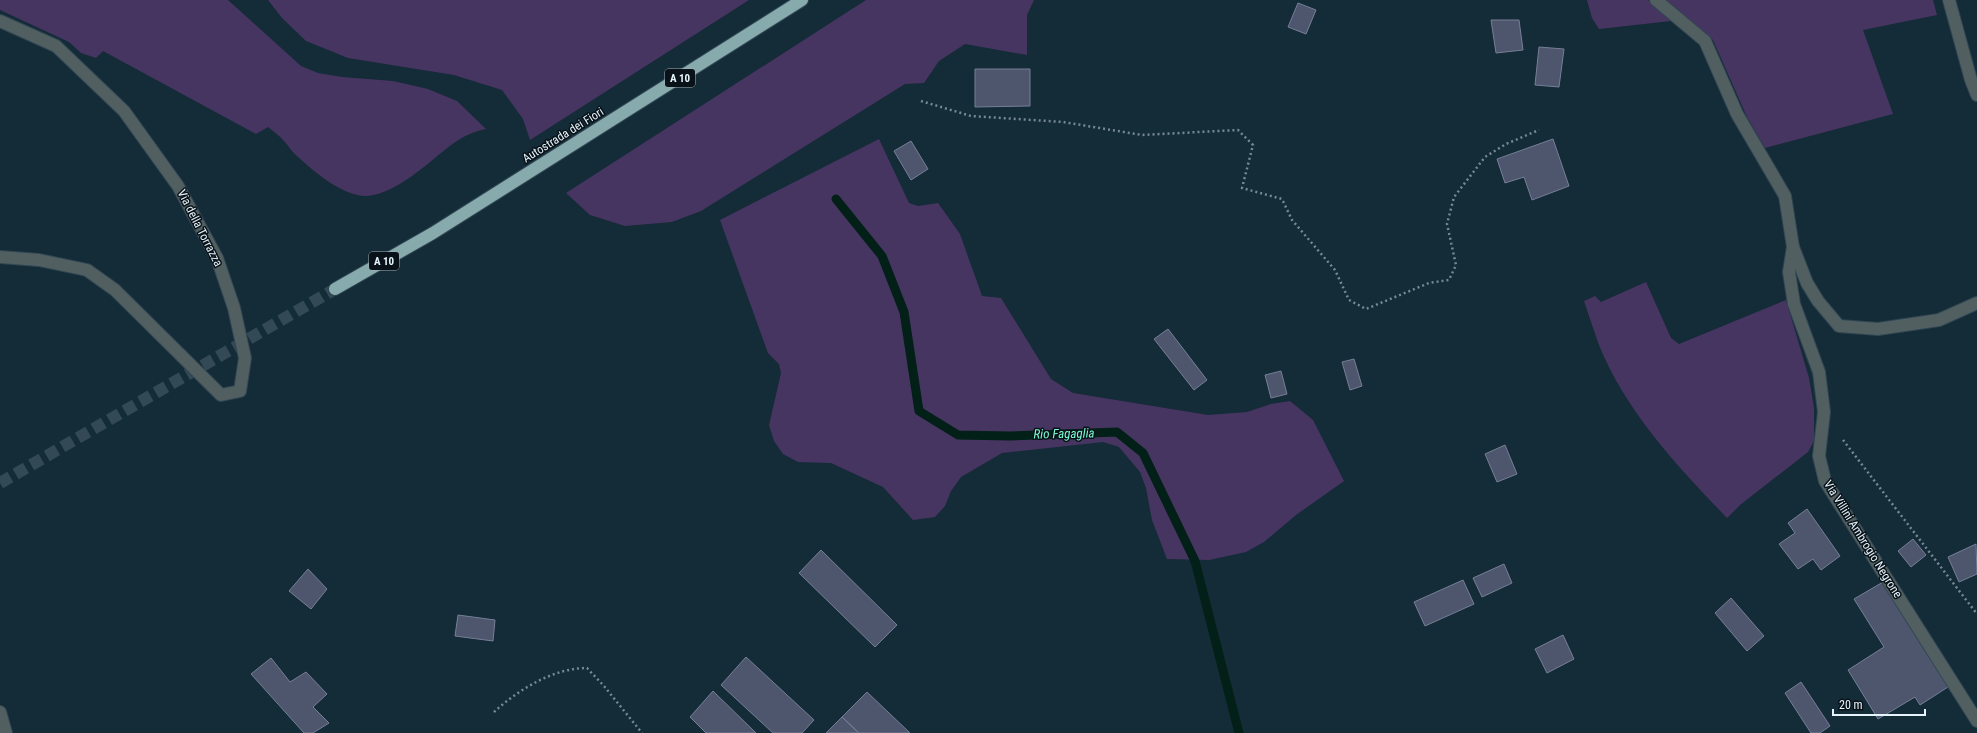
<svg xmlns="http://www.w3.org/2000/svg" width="1977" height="733" font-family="'Roboto Condensed',sans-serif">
<rect width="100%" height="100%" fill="#142b38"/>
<path fill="#473561" d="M0 0H228L301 66 318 73 342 77 393 81 428 89 457 101 486 129C461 134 449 147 430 162 413 176 388 195 366 196 342 196 312 170 296 155 291 151 288 145 284 141 280 136 273 131 268 127L256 134 103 51 96 58 81 53 69 42 0 10Z
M268 0H749L530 140 523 119 502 90 454 75 348 58 306 41 282 18Z
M866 0H1034L1027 15V55L965 44 939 61 924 83 905 84 701 211 672 222 625 226 590 215 566 193Z
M1587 0H1648L1671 21 1599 29 1592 18Z
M1666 0H1933L1937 15 1863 30 1893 114 1765 148 1747 117 1713 40Z
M879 139 909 203 918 206 938 203 960 234 982 296 1001 298 1051 379 1073 393 1208 415 1247 412 1271 404 1290 401 1313 420 1344 481 1296 515 1264 542 1246 552 1209 560 1167 559 1152 520 1146 488 1140 472 1119 447 1103 442 1002 453 961 477 951 491 945 506 935 517 913 520 883 487 831 463 798 462 783 454 774 441 769 425 781 373 779 364 768 353 720 220Z
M1646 282 1671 338 1679 344 1786 300 1809 378 1814 408V441L1808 452 1740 505 1727 518C1678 467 1626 412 1599 345 1594 331 1589 316 1584 301L1595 296 1601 302Z"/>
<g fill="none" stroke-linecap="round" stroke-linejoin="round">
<path stroke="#022017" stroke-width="9" d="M836 199 882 256 904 312 919 411 958 435 1010 436 1117 432 1143 453 1195 561 1239 733"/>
</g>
<path fill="#4e566d" stroke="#767f97" d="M1298 3 1316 10 1306 34 1288 27Z
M1491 20H1519L1523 50 1496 53Z
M1539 47 1564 49 1559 87 1535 85Z
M975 69H1030V106L975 107Z
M1553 139 1569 186 1532 200 1524 177 1505 183 1497 159Z
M911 141 928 169 911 180 894 151Z
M1168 329 1207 380 1194 390 1154 339Z
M1354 359 1362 386 1350 390 1342 362Z
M1281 371 1287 394 1271 398 1265 375Z
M1505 445 1517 474 1497 482 1485 454Z
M1807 509 1840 556 1821 570 1813 559 1798 569 1779 544 1795 533 1788 523Z
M1913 539 1926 555 1911 567 1898 551Z
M1976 544 1977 574 1959 582 1948 557Z
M821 550 897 625 875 647 799 573Z
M1504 564 1512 583 1482 597 1473 578Z
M308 569 327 589 311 609 289 591Z
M1463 580 1474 604 1425 626 1414 602Z
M1883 582 1948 687 1920 705 1915 697 1878 719 1848 670 1884 647 1854 599Z
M1731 598 1764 636 1747 651 1715 613Z
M458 615 495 620 493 641 455 636Z
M1563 635 1574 659 1547 673 1535 649Z
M746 657 814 720 802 733H773L721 685Z
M271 658 290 682 306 672 327 694 313 707 329 723 313 733H304L251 674Z
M1801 682 1830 726 1820 733H1811L1785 693Z
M713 691 756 733H706L690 717Z
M867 692 910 733H859L842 717Z
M842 717 859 733H826Z"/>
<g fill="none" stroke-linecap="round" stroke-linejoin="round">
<path stroke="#344956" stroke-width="12" stroke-dasharray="12 6" stroke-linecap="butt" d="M0 483 335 289"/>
<defs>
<path id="service" d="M1949 0 1971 80 1977 95
M1793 247 1807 283 1818 301 1839 326 1878 329 1939 320 1977 303"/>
<path id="minor" d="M1656 0 1705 41 1737 114 1785 196 1793 247 1789 272 1794 304 1819 372 1824 412 1819 456 1825 481 1977 721
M0 21 56 46 124 111 178 186 217 258 234 308 245 358 240 391 221 395 115 290 87 270 39 260 0 257
M0 712 6 733"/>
<path id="motorway" d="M335 289 433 233 802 0"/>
</defs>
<use href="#service" stroke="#314754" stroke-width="14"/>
<use href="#minor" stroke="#314754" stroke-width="14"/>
<use href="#motorway" stroke="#314754" stroke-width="14"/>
<path stroke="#768994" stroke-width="2.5" stroke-dasharray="2 3" stroke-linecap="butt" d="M921 101 971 116 1063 122 1142 135 1238 130 1253 145 1242 188 1282 199 1292 220 1335 270 1349 300 1366 309 1429 283 1449 280 1456 265 1447 224 1454 197 1485 157 1506 144 1539 130
M1843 440 1977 614
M494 712C518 690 553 668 587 668L604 686 642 733"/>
<use href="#service" stroke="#515f60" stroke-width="12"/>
<use href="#minor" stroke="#515f60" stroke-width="12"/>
<use href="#motorway" stroke="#87aaad" stroke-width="12"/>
</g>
<g text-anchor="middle" stroke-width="3" stroke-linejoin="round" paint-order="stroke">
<g fill="#091218" stroke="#a4b0b8" stroke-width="1">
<rect x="665" y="69" width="30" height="18" rx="3"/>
<rect x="369" y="252" width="30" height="18" rx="3"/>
</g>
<g font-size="11" font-weight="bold" fill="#e6f4fd">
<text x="680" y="82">A 10</text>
<text x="384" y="265">A 10</text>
</g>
<g font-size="12" fill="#e6f4fd" stroke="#091218">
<text transform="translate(563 135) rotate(-32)" y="4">Autostrada dei Fiori</text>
<text transform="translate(200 228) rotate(63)" y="4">Via della Torrazza</text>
<text transform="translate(1863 539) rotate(58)" y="4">Via Villini Ambrogio Negrone</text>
</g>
<g font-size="13" font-style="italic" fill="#7bfcd2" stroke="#091218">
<text transform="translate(1064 433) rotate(-1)" y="5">Rio Fagaglia</text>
</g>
</g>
<path d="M1833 709v6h92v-6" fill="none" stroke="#e6f4fd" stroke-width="2"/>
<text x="1839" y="709" font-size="12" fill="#e6f4fd" stroke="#091218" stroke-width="3" paint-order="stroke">20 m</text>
</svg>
